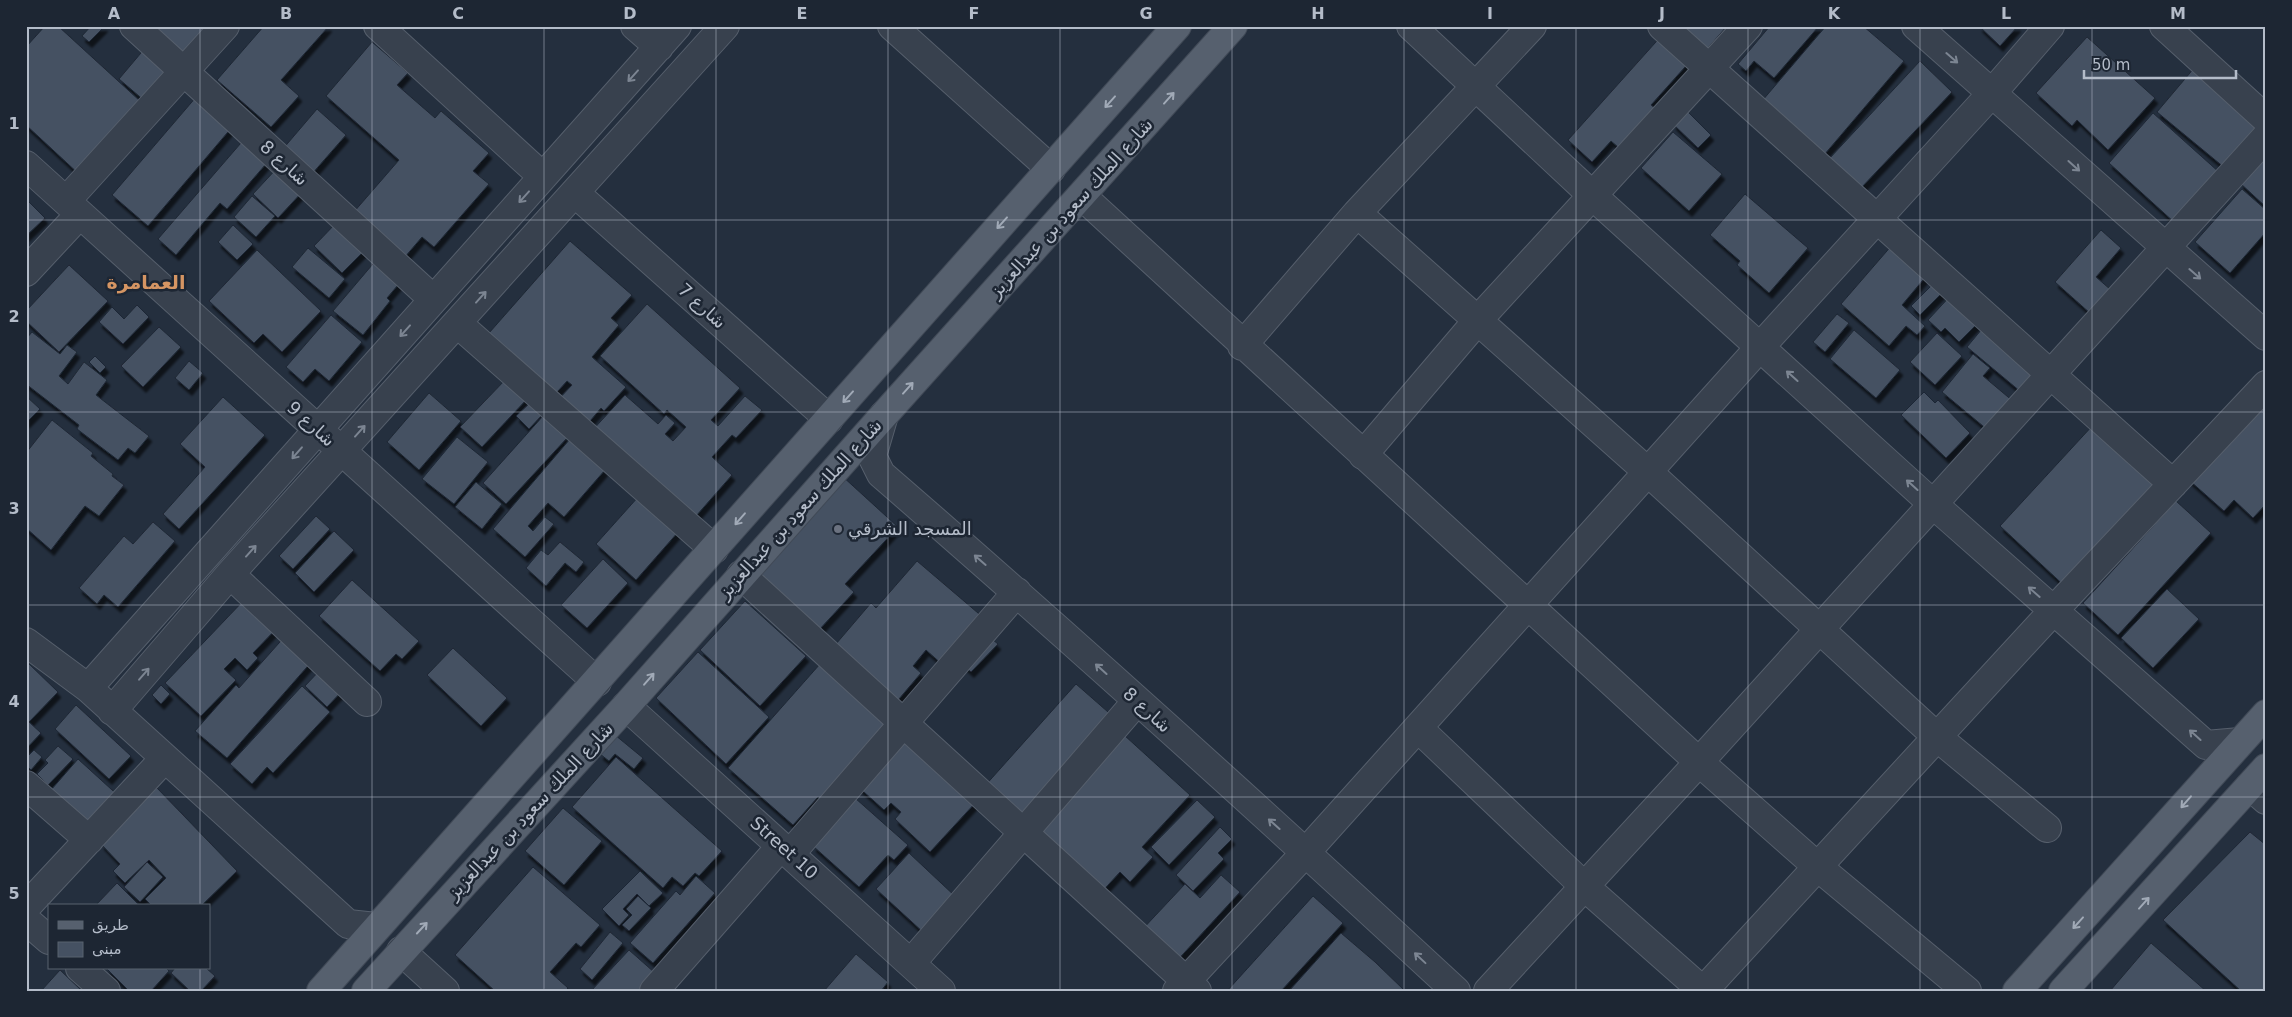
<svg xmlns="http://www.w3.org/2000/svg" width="2292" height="1017" font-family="'DejaVu Sans','Noto Naskh Arabic',sans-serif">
<defs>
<filter id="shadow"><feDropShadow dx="3" dy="5.5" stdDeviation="1" flood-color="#0009"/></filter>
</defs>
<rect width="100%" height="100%" fill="#242f3e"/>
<path fill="#455162" stroke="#1f2835" filter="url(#shadow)" d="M45 26H58L140 101 81 176 26 125V47Z
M91 26H105L89 42 82 36Z
M138 26H211L186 66Z
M264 26H329L281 80 299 96 271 127 217 80Z
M1683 26H1727L1708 48Z
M1770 26H1819L1774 78 1754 61 1746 71 1738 64Z
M1826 26H1863L1904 61 1824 155 1762 101Z
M1979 26H2018L2000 46Z
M1664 33 1693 58 1651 105 1662 114 1626 154 1611 141 1592 162 1568 140Z
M2087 37 2155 98 2108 150 2077 120 2072 126 2036 93Z
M372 42 408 73 397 85 435 118 441 111 489 153 473 171 489 184 434 247 422 237 404 258 353 213 399 160 326 96Z
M146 47 173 71 146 102 119 79Z
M2206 54 2266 131 2231 173 2157 112Z
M1920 61 1952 92 1860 189 1829 159Z
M197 96 233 126 148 226 112 195Z
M317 109 346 135 311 175 282 150Z
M1686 110 1711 135 1698 148 1673 124Z
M2153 113 2220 173 2175 223 2109 163Z
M1673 132 1722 174 1689 211 1641 168Z
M247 136 272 157 227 209 220 203 176 255 158 239Z
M2266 156V207L2240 183Z
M279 166 304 190 278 218 253 194Z
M2242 189 2266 210V232L2230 273 2195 242Z
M1745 194 1808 248 1769 293 1737 265 1740 261 1710 235Z
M252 196 275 216 256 237 234 217Z
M26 199 45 218 26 236Z
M338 221 366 249 342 273 314 246Z
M233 225 253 244 237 260 218 242Z
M2101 230 2121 248 2096 277 2111 290 2091 314 2055 282Z
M570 241 632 295 611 318 619 325 592 357 626 387 604 411 601 408 585 427 556 402 572 385 567 381 549 401 482 341Z
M1893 244 1928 274 1902 305 1925 326 1917 335 1906 326 1889 346 1841 304Z
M308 248 345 279 329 298 292 267Z
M257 250 321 311 282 352 263 334 254 343 209 301Z
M378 258 403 279 387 298 390 301 363 335 333 311Z
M69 265 108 301 59 352 26 321V311Z
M1939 278 1948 287 1920 315 1911 306Z
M1954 292 1982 319 1959 342 1945 328 1941 332 1928 320Z
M647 304 740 388 711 420 718 426 745 396 762 410 736 438 732 435 712 457 732 475 689 524 589 434 625 395 658 424 666 415 675 423 665 434 673 441 686 427 667 410 664 414 600 356Z
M137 305 149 317 123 344 99 322 112 307 124 319Z
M1837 314 1849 323 1825 352 1813 342Z
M331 315 362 342 329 381 315 369 303 382 286 367Z
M1987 323 2041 369 2021 392 1967 347Z
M159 327 181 347 143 387 121 366Z
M1854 330 1900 370 1876 398 1830 359Z
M32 332 60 354 67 345 77 352 59 376 68 384 84 362 107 380 96 395 149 436 135 453 128 448 118 460 77 429 79 425 26 384V339Z
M1937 333 1962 356 1935 385 1910 362Z
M1973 354 1990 368 1983 376 2014 402 1989 431 1942 392Z
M95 356 106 367 100 373 89 362Z
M189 361 203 373 189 390 175 378Z
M506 379 527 399 482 447 460 427Z
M1924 392 1935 403 1938 400 1970 433 1946 458 1901 415Z
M429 393 461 421 419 470 387 442Z
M26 396 40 409 26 423Z
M2266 396V504L2253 518 2234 500 2224 511 2189 480Z
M223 397 265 435 179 529 163 514 205 467 180 444Z
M531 402 543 414 529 429 516 416Z
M543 416 567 438 506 504 483 483Z
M52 420 93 453 91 456 113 474 112 476 124 485 99 516 85 506 51 550 26 528V453Z
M2094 424 2162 491 2070 591 2000 526Z
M457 437 488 462 454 504 422 479Z
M570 439 605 470 564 517 548 503 528 526 533 531 545 517 554 524 525 557 493 529Z
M841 475 898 527 845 584 854 592 818 631 753 572Z
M476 482 502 504 482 529 455 507Z
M639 496 679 531 636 580 596 544Z
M2176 501 2211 533 2118 635 2083 603Z
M316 516 330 529 293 569 279 556Z
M153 522 175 541 118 607 104 595 97 604 79 588 124 536 133 544Z
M334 531 354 550 314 592 295 573Z
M560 542 584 562 576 572 565 563 546 586 526 568 541 550 548 555Z
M603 559 628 583 587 628 561 605Z
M917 561 985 619 944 666 926 650 913 666 921 673 893 706 830 651 871 603 876 608Z
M352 580 419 641 402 659 396 654 380 671 319 616Z
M2167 589 2199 619 2153 668 2121 638Z
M246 598 277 628 253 653 258 658 247 670 235 658 224 669 236 680 201 716 165 683Z
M745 601 806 656 760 706 700 650Z
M287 634 314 659 227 758 195 731 236 685 239 688Z
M987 635 998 644 971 672 961 663Z
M453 648 507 698 481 726 427 675Z
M698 652 769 717 726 764 656 698Z
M27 662 58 692 29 722 41 733 26 749Z
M820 664 890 725 823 801 818 797 793 825 728 768Z
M321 669 343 690 327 707 305 686Z
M1076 684 1116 719 1023 824 983 788Z
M161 685 170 694 161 704 152 695Z
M302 686 330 712 273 773 267 767 252 784 230 764Z
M76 705 131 756 109 779 55 729Z
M902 732 977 801 930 852 895 819 901 812 891 803 884 810 854 783Z
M615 735 643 758 634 769 615 754 609 761 600 754Z
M1124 735 1190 795 1142 847 1153 857 1130 882 1120 872 1097 897 1031 837Z
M58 746 73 759 48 785 37 774 48 763 45 760Z
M34 750 42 757 31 770 26 765V758Z
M616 757 722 851 699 876 695 873 683 886 672 877 663 888 572 807Z
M78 759 123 800 94 830 51 790Z
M157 788 237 871 201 906H152L145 899 166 878 149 860 125 883 113 871 120 864 101 844Z
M855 798 908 845 894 860 888 855 859 887 813 846Z
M1197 800 1215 817 1169 865 1151 847Z
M563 808 602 841 564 885 525 851Z
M1220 827 1232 839 1218 853 1224 859 1193 891 1176 875Z
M2250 832 2266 845V991H2241L2163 920Z
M909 853 957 898 924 933 876 889Z
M147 862 163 877 140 902 124 887Z
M533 867 600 925 581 947 576 943 550 972 568 988 565 991H547L544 989 543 991H495L455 955Z
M640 871 663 893 649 906 637 894 623 909 629 915 619 926 602 909Z
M1221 875 1240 892 1173 965 1139 933 1185 884 1200 898Z
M696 876 715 893 653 963 630 943 676 891 680 895Z
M117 883 138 904 136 906H95Z
M638 896 651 908 629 931 622 925 632 915 626 909Z
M1313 896 1343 923 1281 991H1227Z
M610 932 623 943 592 980 580 969Z
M1341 933 1375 962 1405 991H1289Z
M2151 943 2206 991H2110Z
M629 950 655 973 638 991H591Z
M856 954 888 982 881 991H824Z
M106 968H166L169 971 151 991H129Z
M175 968H206L215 976 201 991H190L171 973Z
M60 970 82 991H41Z"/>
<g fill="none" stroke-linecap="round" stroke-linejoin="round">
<defs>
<path id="minor" d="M134 26 433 299
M378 26 542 176
M635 26 659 47
M892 26 1051 169
M1411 26 1593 196 1933 504 2206 745 2240 742
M1662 26 2173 484
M1916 26 2266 336
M2164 26 2266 119
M26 165 597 682
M575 193 829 419
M1082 196 1699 762 1818 867 1967 991
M66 201 225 26
M1357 213 1648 472 1937 737 2047 828
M26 272 80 214
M457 323 714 549
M1242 346 1357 213 1532 26
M884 415 872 456 881 474C1076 643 1267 816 1456 991
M1363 455 1477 321 1748 26
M230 574 367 702
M741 575 1197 991
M26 642 88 688 348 924 376 927
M88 688 677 26
M626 706 941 991
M112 711 230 574 725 26
M1418 728 1584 886 1703 991
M26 785 89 840
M2250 786 2266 800
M790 854 1017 592
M26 907 164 759
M26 920 49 940
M401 951 445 991
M911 963 1137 701
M80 968 106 991
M654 991 781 846
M1177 991 1306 852 1760 347 1992 93 2050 26
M1488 991 1699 762 2266 137
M1703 991 2054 610 2266 385"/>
<path id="major" d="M321 991 1177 26
M366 991 626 706 884 415 1233 26
M2017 991 2266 714
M2063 991 2266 768"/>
</defs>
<use href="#minor" stroke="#565f6c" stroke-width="30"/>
<use href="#major" stroke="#414a57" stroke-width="30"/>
<use href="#minor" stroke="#38414e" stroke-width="28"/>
<use href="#major" stroke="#56606e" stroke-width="28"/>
</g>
<defs><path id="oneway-shaft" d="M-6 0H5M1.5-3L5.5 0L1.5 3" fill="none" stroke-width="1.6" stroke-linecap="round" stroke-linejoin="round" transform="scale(1.25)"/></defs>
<g stroke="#7c8592">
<use href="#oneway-shaft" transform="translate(1952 58) rotate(41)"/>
<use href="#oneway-shaft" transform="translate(633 76) rotate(132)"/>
<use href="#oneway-shaft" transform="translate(2074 166) rotate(42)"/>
<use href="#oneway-shaft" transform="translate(524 197) rotate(132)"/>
<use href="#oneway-shaft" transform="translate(2195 274) rotate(41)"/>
<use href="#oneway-shaft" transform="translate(481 297) rotate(-48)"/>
<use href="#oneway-shaft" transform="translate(405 331) rotate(132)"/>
<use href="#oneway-shaft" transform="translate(1792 376) rotate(-138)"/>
<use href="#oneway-shaft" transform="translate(360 431) rotate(-48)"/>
<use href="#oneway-shaft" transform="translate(297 453) rotate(131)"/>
<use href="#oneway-shaft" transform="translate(1912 485) rotate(-138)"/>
<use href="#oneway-shaft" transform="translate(251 551) rotate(-48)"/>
<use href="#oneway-shaft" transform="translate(980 560) rotate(-139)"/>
<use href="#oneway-shaft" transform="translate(2034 592) rotate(-139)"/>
<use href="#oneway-shaft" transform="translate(1101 669) rotate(-138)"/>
<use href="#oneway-shaft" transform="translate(144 674) rotate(-49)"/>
<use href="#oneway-shaft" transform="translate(2195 735) rotate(-138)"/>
<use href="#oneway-shaft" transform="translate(1274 824) rotate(-138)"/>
<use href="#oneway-shaft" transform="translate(1420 958) rotate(-137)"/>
</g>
<g stroke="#a1aab7">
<use href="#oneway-shaft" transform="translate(1169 98) rotate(-48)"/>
<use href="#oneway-shaft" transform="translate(1110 102) rotate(132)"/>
<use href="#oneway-shaft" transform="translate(1002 223) rotate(132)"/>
<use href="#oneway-shaft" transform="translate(908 388) rotate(-48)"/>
<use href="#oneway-shaft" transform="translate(848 397) rotate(132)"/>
<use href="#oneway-shaft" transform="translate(740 519) rotate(131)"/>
<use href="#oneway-shaft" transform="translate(649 679) rotate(-49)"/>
<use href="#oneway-shaft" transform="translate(2186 802) rotate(131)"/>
<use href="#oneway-shaft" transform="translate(2144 903) rotate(-48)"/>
<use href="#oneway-shaft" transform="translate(2078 923) rotate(132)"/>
<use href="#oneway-shaft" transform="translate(422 928) rotate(-47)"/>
</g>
<path fill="none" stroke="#b4bcc9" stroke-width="1" stroke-opacity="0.55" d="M200 26V906M372 26V991M544 26V991M716 26V991M888 26V991M1060 26V991M1232 26V991M1404 26V991M1576 26V991M1748 26V991M1920 26V991M2092 26V991M26 220H2266M26 412H2266M26 605H2266M26 797H2266M200 968V991"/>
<circle fill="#6b7280" stroke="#1d2633" stroke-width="2" cx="838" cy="529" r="5"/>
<g text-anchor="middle" stroke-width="5" stroke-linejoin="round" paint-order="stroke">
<g font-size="18" fill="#b4bcc9" stroke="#1d2633">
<text transform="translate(284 163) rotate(42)" y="6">شارع 8</text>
<text transform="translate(1071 208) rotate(-48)" y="6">شارع الملك سعود بن عبدالعزيز</text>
<text transform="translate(702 306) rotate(42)" y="6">شارع 7</text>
<text transform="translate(311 424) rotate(42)" y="6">شارع 9</text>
<text transform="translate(800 509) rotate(-48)" y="6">شارع الملك سعود بن عبدالعزيز</text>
<text transform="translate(1147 710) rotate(42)" y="6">شارع 8</text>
<text transform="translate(530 811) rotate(-47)" y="6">شارع الملك سعود بن عبدالعزيز</text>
<text transform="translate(784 848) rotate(42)" y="6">Street 10</text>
</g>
<g font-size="18" fill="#b4bcc9" stroke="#1d2633" text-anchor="start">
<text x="848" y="535">المسجد الشرقي</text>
</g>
<g font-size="19" font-weight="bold" fill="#d59563" stroke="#1d2633">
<text x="146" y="289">العمامرة</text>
</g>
</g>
<rect width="2292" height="1017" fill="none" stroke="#1d2633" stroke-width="55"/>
<rect x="48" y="904" width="162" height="65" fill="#1d2633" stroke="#59626f"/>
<rect x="58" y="921" width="25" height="8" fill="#56606e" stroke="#59626f"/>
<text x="92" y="930" font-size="15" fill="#b4bcc9">طريق</text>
<rect x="58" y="942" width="25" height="15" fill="#455162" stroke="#59626f"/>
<text x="92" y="954" font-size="15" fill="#b4bcc9">مبنى</text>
<path d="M2084 70v8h152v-8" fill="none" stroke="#b4bcc9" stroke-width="2.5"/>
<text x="2092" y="70" font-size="15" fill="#b4bcc9" stroke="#1d2633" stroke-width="4" paint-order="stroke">50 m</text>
<rect x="28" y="28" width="2236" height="962" fill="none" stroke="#b4bcc9" stroke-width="2"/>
<g font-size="16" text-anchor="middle" font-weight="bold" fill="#b4bcc9">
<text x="114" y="19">A</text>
<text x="286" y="19">B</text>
<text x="458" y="19">C</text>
<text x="630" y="19">D</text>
<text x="802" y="19">E</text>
<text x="974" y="19">F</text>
<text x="1146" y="19">G</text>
<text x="1318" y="19">H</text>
<text x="1490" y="19">I</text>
<text x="1662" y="19">J</text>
<text x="1834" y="19">K</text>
<text x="2006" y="19">L</text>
<text x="2178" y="19">M</text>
<text x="14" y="129">1</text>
<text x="14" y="322">2</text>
<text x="14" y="514">3</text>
<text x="14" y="707">4</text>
<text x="14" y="899">5</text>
</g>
</svg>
